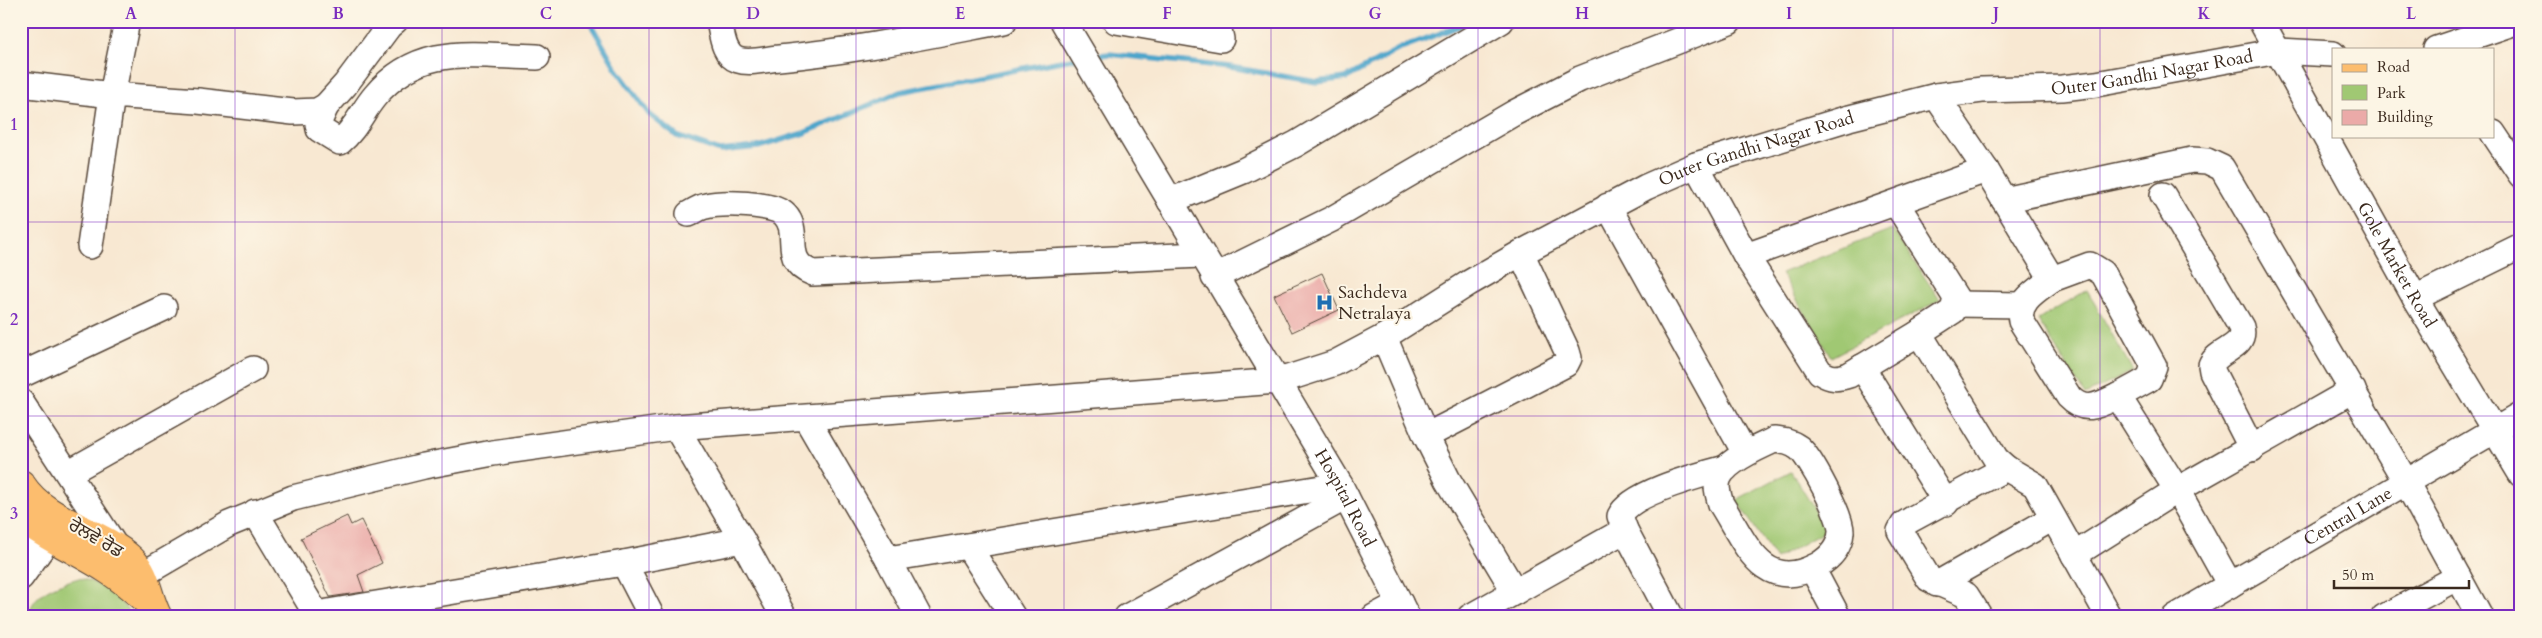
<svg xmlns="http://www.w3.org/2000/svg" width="2542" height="638" font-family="Cardo,'Noto Sans Gurmukhi',serif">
<rect width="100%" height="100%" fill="#fcf5e5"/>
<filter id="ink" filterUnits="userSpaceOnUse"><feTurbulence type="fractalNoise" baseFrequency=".02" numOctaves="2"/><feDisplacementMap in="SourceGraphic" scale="10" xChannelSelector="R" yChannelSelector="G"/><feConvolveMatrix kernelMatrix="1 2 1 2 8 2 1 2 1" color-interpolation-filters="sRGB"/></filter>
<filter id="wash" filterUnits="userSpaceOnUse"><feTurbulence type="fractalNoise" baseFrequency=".0096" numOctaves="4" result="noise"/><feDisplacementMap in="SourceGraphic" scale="20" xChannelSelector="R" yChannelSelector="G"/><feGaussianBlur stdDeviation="1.12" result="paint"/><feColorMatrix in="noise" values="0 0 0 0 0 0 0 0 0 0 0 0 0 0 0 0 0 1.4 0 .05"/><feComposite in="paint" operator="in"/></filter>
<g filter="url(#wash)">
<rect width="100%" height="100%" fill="#f8e8d2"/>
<path fill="#a0c873" stroke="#6e7948" d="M1892 229 1940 300 1831 357 1781 273Z
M2087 290 2133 371 2085 395 2038 320Z
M1791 471 1827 530 1776 559 1736 500Z
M79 578C106 585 116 595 133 617H28C33 591 56 585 79 578Z"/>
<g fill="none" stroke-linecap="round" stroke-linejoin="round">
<path stroke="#4ea5cb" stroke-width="5.5" d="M589 21 616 68 649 114 677 136 720 151 758 147 804 133 900 92 1077 58
M1091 56 1109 54 1230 67 1317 82 1346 78 1401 48 1473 21"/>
</g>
<g id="blocks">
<path fill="#ebaaa8" d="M1322 273 1339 310 1292 332 1274 295Z
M347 516 351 525 361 520 382 563 358 575 364 592 330 597 301 538Z"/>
</g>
</g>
<g filter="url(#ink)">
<use href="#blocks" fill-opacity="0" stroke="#574639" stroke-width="1"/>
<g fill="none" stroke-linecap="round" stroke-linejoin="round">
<defs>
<g id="minor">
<path d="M719 21C722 34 723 55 738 60 750 64 766 59 779 58 854 51 930 35 1004 21"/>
<path id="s1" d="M1063 21 1340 485 1407 617"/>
<path d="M1116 21 1221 39 1217 21"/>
<path id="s2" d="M2261 21 2415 298 2521 474"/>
<path d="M2436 49 2519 21"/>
<path d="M21 84 112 95 127 21"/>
<path d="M1936 96 1986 170 2052 279 2090 265 2103 273 2154 366 2149 379 2118 396 2177 490 2230 585"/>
<path d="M326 106 318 124 319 129 340 142C355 130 363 110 375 96 420 42 475 56 537 57"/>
<path d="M2493 133 2521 175"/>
<path d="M1696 165 1746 256 1820 372C1831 379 1837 379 1849 375L1919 333 1996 459 2006 468 2035 485 2109 617"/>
<path d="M2163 195 2241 327C2247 348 2218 349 2211 365L2212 371 2252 449"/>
<path d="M2004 200 2192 160 2207 161 2222 168 2406 482 2480 617"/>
<path d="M1170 201 1243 171 1296 144 1501 21"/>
<path d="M1896 203 1956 298 1953 311 1919 333"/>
<path d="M1608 206 1745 453"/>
<path d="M689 214C694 211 700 207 706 206 721 202 774 203 785 215 802 233 780 261 813 273L1201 255"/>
<path d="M90 246 112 95 198 101 293 112 317 111 326 106 345 85 389 26 395 21"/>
<path d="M1746 256 1986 170"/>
<path d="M1214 277 1332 219 1514 113 1580 79 1729 21"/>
<path d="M2052 279C2038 290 2017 300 2021 321L2069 397C2085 414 2099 405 2118 396"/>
<path d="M2415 298 2521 246"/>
<path d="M1956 304 2022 305"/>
<path d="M1384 337 1426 436 1448 480 1515 592"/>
<path d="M1862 367 1946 503"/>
<path d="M21 375 164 308"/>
<path d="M21 402 117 549"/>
<path d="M806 418 888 559"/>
<path d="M1426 436 1566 364 1569 358 1567 351 1521 253"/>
<path d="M1774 440C1784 441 1791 442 1799 448 1811 458 1842 517 1841 532 1840 547 1830 558 1818 565 1762 595 1746 543 1721 504 1719 498 1717 491 1717 485 1718 463 1758 448 1774 440Z"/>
<path d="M68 473 253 369"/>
<path d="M255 512 318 617"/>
<path d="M742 540 784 617"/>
<path d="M21 542 42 508"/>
<path d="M968 546 1013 617"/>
<path d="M2074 555 2177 490 2353 390"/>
<path d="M1812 568 1838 617"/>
<path d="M21 577 61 521"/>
<path id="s3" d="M128 583 229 524 293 498 424 466 493 453 676 427 1279 381 1335 363 1384 337 1469 283 1521 253 1646 187 1696 165 1849 118 1936 96 1982 90 2062 88 2096 84 2278 51 2333 54"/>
<path d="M1937 584 2053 518"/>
<path d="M316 614 624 563"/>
<path d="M652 617 624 563 742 540 676 427"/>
<path d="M919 617 888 559 1340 485"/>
<path d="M1127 617 1346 497"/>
<path d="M1374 617 1400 603"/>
<path d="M1470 617 1625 530"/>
<path d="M1671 617 1625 530 1620 516C1631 492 1701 475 1726 468"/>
<path d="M1980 617 1966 595 1929 579 1900 531 1904 524 1912 519 2006 468"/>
<path id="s4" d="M2175 617 2521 415"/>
<path d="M2384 617 2458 577"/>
</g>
<path id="major" d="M21 484C46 523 98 529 131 559 148 575 147 597 158 617
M21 517C48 539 79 551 108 570 124 580 137 592 150 604"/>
</defs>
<use href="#minor" stroke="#574639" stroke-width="28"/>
<use href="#major" stroke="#574639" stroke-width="30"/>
<use href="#minor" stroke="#fff" stroke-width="25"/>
<use href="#major" stroke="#fcbd6e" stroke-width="28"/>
</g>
</g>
<path fill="none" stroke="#7b2cbf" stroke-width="1" stroke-opacity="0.55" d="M235 21V617M442 21V617M649 21V617M856 21V617M1064 21V617M1271 21V617M1478 21V617M1685 21V617M1893 21V617M2100 21V617M2307 21V617M21 222H2521M21 416H2521"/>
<defs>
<symbol id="hospital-bare" viewBox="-9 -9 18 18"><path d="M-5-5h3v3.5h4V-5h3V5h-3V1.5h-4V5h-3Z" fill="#1f6fb2" stroke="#fcf5e5" stroke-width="2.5" paint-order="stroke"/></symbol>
</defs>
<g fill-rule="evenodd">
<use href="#hospital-bare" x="1312" y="290" width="25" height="25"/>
</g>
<g text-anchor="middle" stroke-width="4" stroke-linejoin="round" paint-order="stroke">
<g font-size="18" fill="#3b2a1e" stroke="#fcf5e5">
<text dy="6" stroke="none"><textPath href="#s3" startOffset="2119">Outer Gandhi Nagar Road</textPath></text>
<text dy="6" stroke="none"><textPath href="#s3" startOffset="1714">Outer Gandhi Nagar Road</textPath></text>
<text dy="6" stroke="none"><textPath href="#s2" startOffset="279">Gole Market Road</textPath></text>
<text dy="6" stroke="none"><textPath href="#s1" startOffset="554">Hospital Road</textPath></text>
<text dy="6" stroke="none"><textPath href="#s4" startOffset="200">Central Lane</textPath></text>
<text transform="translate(96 538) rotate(30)" y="6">ਰੇਲਵੇ ਰੋਡ</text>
</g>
<g font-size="18" fill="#3b2a1e" stroke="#fcf5e5" text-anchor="start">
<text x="1338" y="298">Sachdeva<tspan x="1338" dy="21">Netralaya</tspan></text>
</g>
</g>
<rect width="2542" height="638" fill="none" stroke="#fcf5e5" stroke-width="55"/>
<rect x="2332" y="48" width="162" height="90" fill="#fcf5e5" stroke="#afa495"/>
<rect x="2342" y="64" width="25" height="8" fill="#fcbd6e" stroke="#afa495"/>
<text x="2377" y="72" font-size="15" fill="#3b2a1e">Road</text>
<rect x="2342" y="85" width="25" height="15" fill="#a0c873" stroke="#afa495"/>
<text x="2377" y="98" font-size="15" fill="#3b2a1e">Park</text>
<rect x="2342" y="110" width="25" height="15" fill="#ebaaa8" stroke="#afa495"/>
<text x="2377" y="122" font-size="15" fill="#3b2a1e">Building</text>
<path d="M2334 580v8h135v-8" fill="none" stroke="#3b2a1e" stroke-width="2.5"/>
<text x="2342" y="580" font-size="15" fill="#3b2a1e" stroke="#fcf5e5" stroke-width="4" paint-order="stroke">50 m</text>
<rect x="28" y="28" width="2486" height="582" fill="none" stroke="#7b2cbf" stroke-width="2"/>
<g font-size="16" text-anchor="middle" font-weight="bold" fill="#7b2cbf">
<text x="131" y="19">A</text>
<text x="338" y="19">B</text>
<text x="546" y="19">C</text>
<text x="753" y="19">D</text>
<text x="960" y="19">E</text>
<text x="1167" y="19">F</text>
<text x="1375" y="19">G</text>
<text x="1582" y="19">H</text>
<text x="1789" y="19">I</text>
<text x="1996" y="19">J</text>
<text x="2204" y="19">K</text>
<text x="2411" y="19">L</text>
<text x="14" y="130">1</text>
<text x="14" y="325">2</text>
<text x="14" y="519">3</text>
</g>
</svg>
